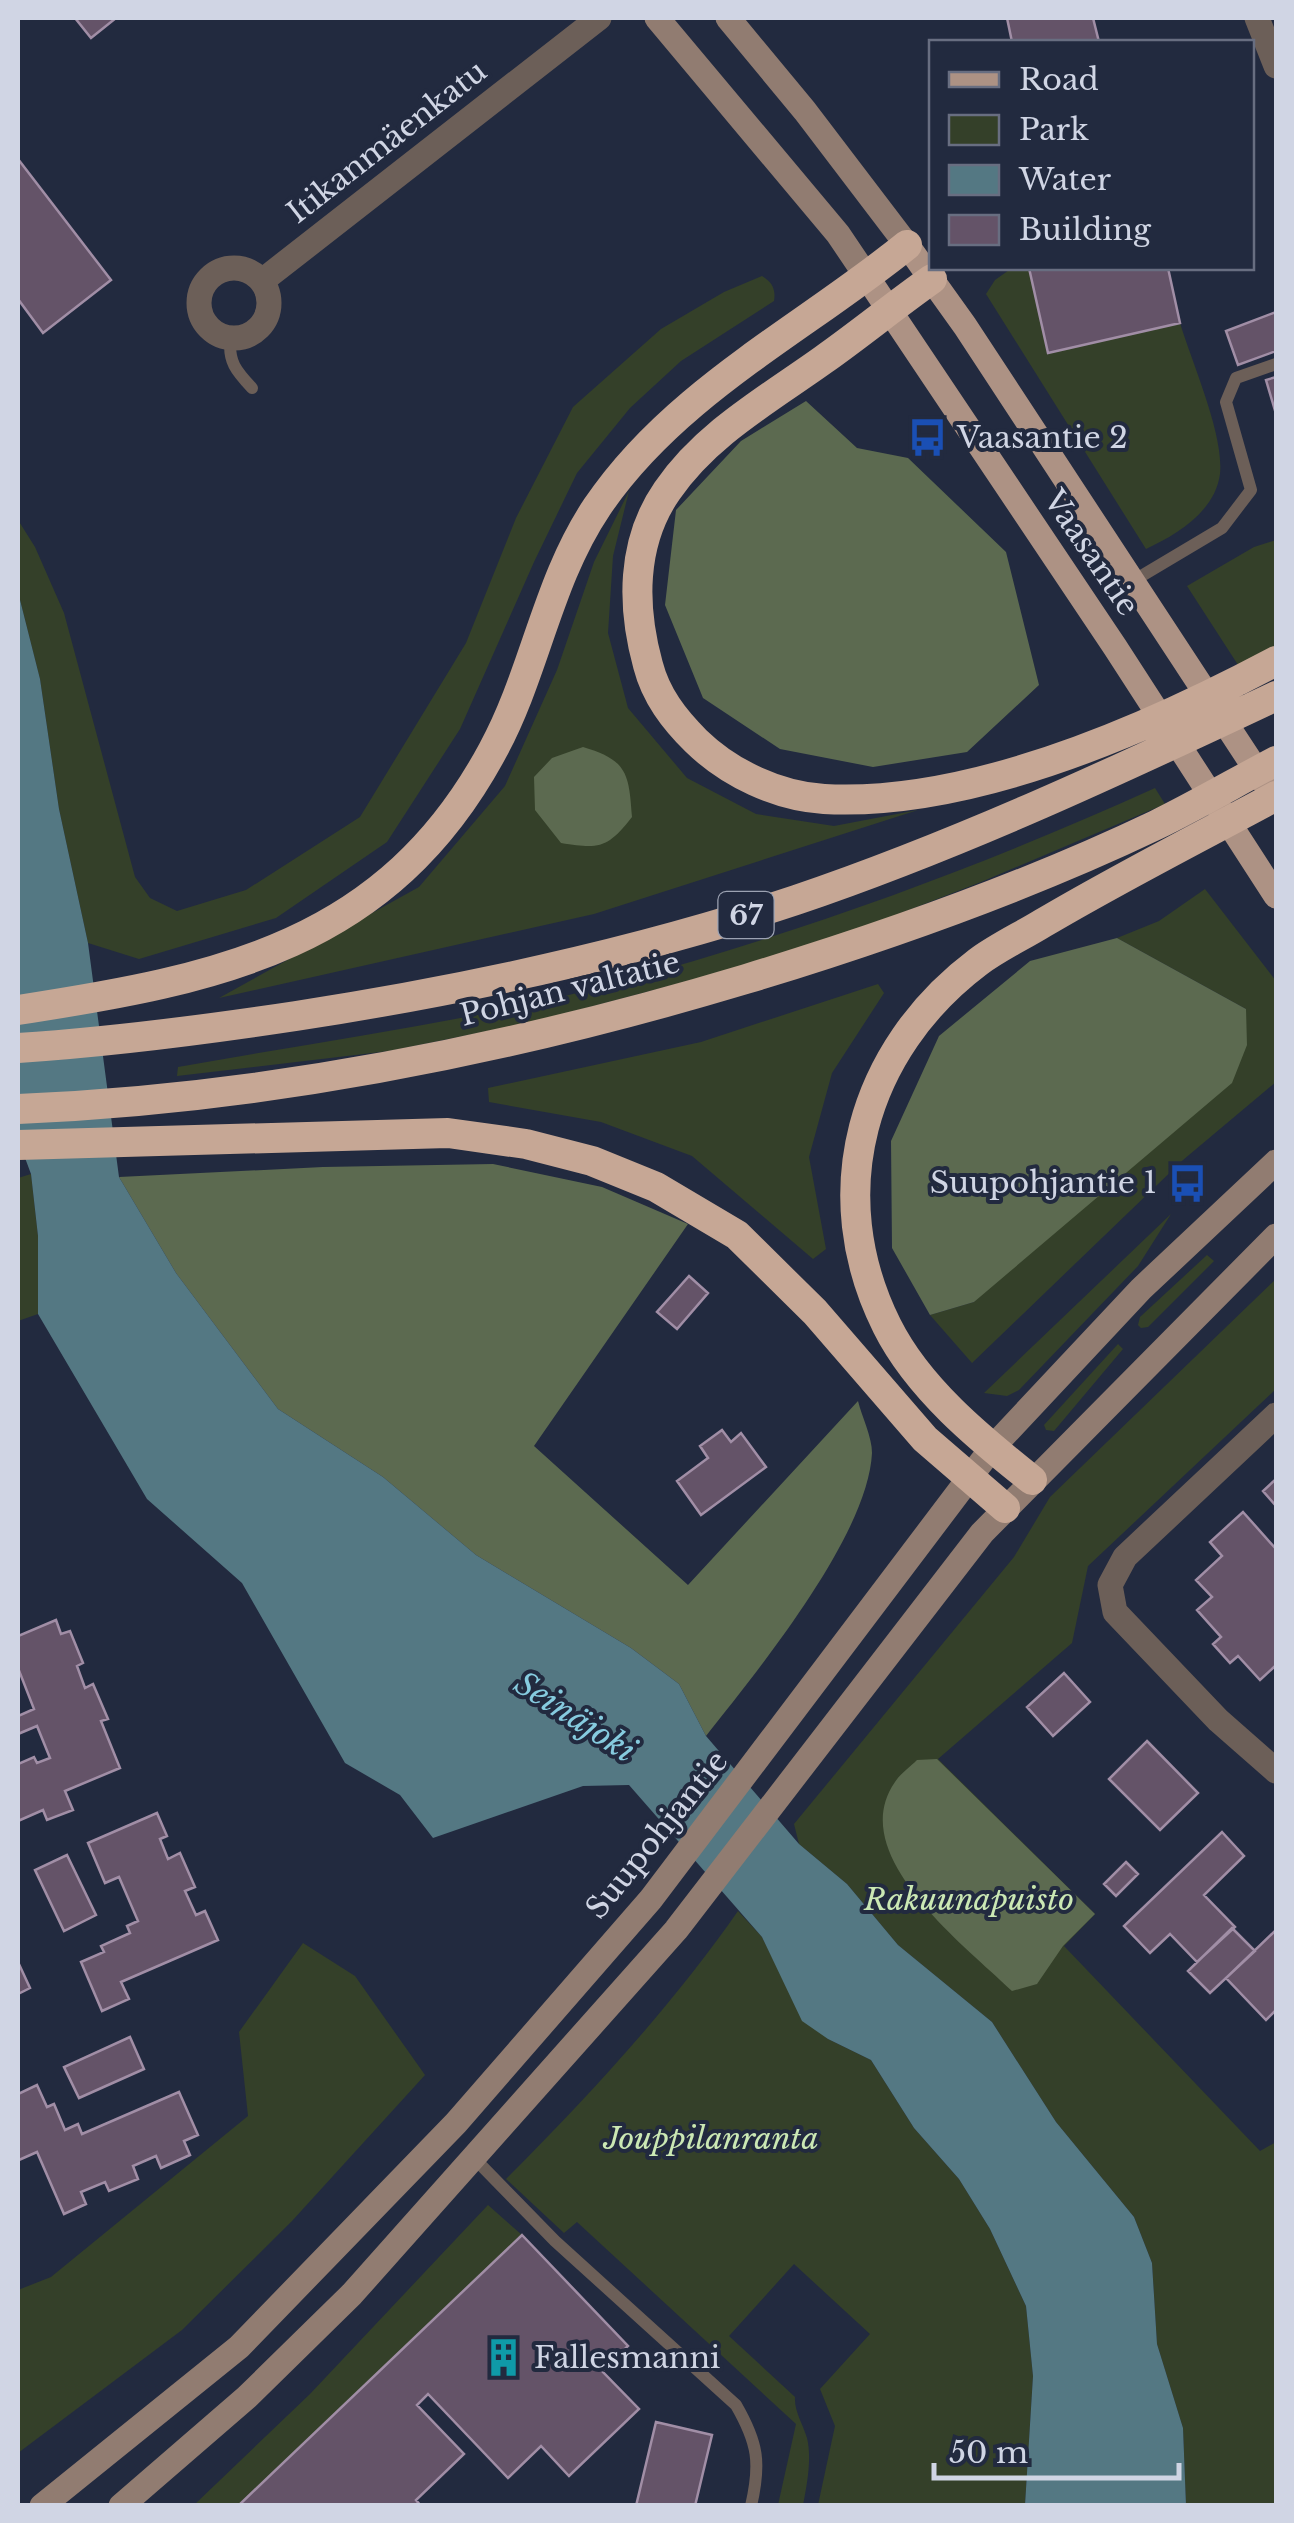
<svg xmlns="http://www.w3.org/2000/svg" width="1294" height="2523" font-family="'Libre Baskerville',serif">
<rect width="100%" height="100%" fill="#222a3f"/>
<path fill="#344029" d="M1012 268H1029L1048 353 1180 323C1192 363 1224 434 1220 474 1215 512 1176 535 1146 549L986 294 995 280Z
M762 276C772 282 776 289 774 301L681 361 630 408 577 473 534 562 460 729 387 842 276 918 139 959 88 943 59 809 40 679 18 592V520L35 547 64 613 135 877 150 898 177 911 246 890 360 817 466 643 516 518 573 407 661 329 724 292Z
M629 491 613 556 608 633 628 708 687 778 756 814 834 826 918 810 594 914 219 998 419 887 505 786 557 670 594 562Z
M1276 540V648L1240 668 1187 586 1254 547Z
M1155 788 1165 804 981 882 865 927 733 969 537 1021 389 1051 177 1076 178 1067C326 1040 478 1021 623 981 806 931 983 866 1155 788Z
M1205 889 1276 981V1082L1183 1160 972 1363 930 1315 974 1302 1246 1009 1117 938 1159 921Z
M878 984 884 993 832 1073 809 1157 826 1249 813 1259 692 1156 601 1122 489 1102 488 1088 701 1042Z
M31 1174 38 1236V1314L18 1321V1178Z
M1171 1214 1138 1266 1019 1390 1007 1396 984 1393Z
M1207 1255 1214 1261 1148 1327 1141 1328 1138 1325 1140 1317Z
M1276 1279V1389L1088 1566 1072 1643 938 1759 1095 1914 1064 1946 1260 2151 1276 2142V2505H1186L1183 2428 1157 2344 1152 2263 1134 2217 1056 2122 992 2022 898 1945 847 1884 799 1844 794 1824 1014 1557 1050 1497Z
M1118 1344 1123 1349 1054 1431 1046 1430 1044 1425Z
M738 1911 762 1937 781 1975 828 2039 871 2060 914 2128 959 2179 990 2229 1026 2306 1033 2376 1025 2505H818L835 2426 820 2389 870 2334 794 2264 729 2336 795 2397C794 2411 803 2424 807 2438 812 2458 807 2485 803 2505H778L796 2424 577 2222 564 2233 506 2179C588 2097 672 2006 738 1911Z
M303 1943 355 1976 425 2075 292 2221 182 2330 18 2453V2290L51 2277 248 2116 239 2032Z
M488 2205 522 2235 239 2505 193 2506 310 2394Z"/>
<path fill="#5c6a50" d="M806 401 857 448 908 458 1006 552 1039 685 967 752 873 767 780 749 703 698 665 605 676 510 741 441Z
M583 747C627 760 629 773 632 817 607 849 599 849 561 843L535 810 534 777 552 758Z
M1117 938 1246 1009 1247 1045 1232 1083 974 1302 930 1315 892 1248 891 1141 939 1036 1030 961Z
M493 1164 602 1187 688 1224 534 1446 688 1585 858 1401C862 1417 872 1437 872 1453 868 1536 758 1670 706 1736L679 1684 631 1648 476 1555 383 1477 278 1409 176 1273 119 1177 323 1167Z
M937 1759 1095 1914 1063 1946 1037 1984 1012 1991C966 1946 844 1855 895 1782 900 1774 910 1767 917 1760Z"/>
<path fill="#547883" d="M18 592 40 679 59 809 88 943 119 1177 176 1273 278 1409 383 1477 476 1555 631 1648 679 1684 706 1736 799 1844 847 1884 898 1945 992 2022 1056 2122 1134 2217 1152 2263 1157 2344 1183 2428 1186 2505H1025L1033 2376 1026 2306 990 2229 959 2179 914 2128 871 2060 828 2039 802 2021 762 1937 629 1785 583 1786 433 1838 400 1795 345 1763 242 1583 147 1499 38 1314V1236L31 1174 18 1139Z"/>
<path fill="#645368" stroke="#a18ea6" stroke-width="2.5" d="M75 18H116L91 38Z
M1007 18H1093L1099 42H1012Z
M18 159 111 280 43 333 18 299Z
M1029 268H1168L1180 323 1048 353Z
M1276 312V351L1238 365 1226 331Z
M1276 377V414L1266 380Z
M689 1276 708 1293 677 1329 657 1312Z
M722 1430 731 1442 741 1433 766 1467 701 1515 677 1481 708 1458 700 1446Z
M1276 1479V1506L1263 1491Z
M1243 1512 1276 1549V1669L1274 1667 1260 1680 1238 1656 1230 1663 1213 1644 1221 1637 1197 1610 1212 1597 1196 1580 1222 1556 1210 1542Z
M56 1620 61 1634 70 1631 83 1663 77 1666 85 1688 93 1684 108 1719 101 1721 120 1768 65 1791 73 1810 47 1820 43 1810 18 1821V1764L34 1757 37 1763 50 1758 37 1726 18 1734V1716L34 1709 18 1668V1636Z
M1064 1673 1090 1702 1053 1736 1027 1707Z
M1147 1741 1198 1793 1160 1830 1109 1779Z
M157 1813 167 1836 160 1839 168 1859 180 1853 195 1887 185 1891 196 1915 205 1911 218 1940 121 1982 129 1999 102 2011 81 1962 104 1952 101 1946 130 1933 127 1926 138 1921 119 1877 105 1883 88 1843Z
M1222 1832 1244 1856 1204 1895 1235 1927 1197 1962 1170 1934 1150 1953 1124 1926Z
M67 1855 96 1915 64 1931 35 1870Z
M1126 1862 1138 1874 1116 1896 1104 1884Z
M1232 1928 1255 1951 1210 1993 1188 1971Z
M1276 1930V2010L1266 2020 1226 1978Z
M18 1962 30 1988 18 1994Z
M130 2037 144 2069 79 2098 64 2067Z
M37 2085 47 2107 54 2104 65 2130 78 2124 82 2134 179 2092 198 2135 184 2141 190 2155 161 2168 156 2156 133 2166 138 2179 109 2191 105 2182 81 2192 86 2204 64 2214 37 2152 19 2160 18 2157V2094Z
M522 2235 628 2346 602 2371 639 2409 569 2476 541 2446 508 2478 428 2394 417 2405 464 2454 416 2500 421 2506H238Z
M656 2422 712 2435 695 2506H636Z"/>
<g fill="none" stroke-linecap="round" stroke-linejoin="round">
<path stroke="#6c5f58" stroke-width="12" d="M231 338C227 361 237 372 252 388
M1133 581 1222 528 1251 490 1226 402 1236 378 1276 364
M474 2158 555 2241 736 2405C758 2443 761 2463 751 2506"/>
<path stroke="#6c5f58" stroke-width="25" d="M1257 18 1276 66
M199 303a35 35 0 1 1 70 0a35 35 0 1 1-70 0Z
M262 281 599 18
M1276 1415 1125 1557 1110 1585 1115 1612 1218 1720 1276 1771"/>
<path stroke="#917c71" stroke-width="25" d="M657 18 838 234 867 277
M728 18 805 111 907 245
M42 2506 239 2347 456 2123 651 1899 992 1448 1141 1289 1276 1162
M121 2506 247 2397 352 2294 676 1930 982 1533 1276 1236"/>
<path stroke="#ad9284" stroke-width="25" d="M907 245 965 326 1268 788
M867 277 1115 647 1276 896"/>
<path stroke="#c6a795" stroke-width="30" d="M932 279C895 305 860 334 823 360 767 400 706 434 667 491 631 543 632 607 648 665 656 696 674 719 696 741 729 773 777 796 824 799 972 807 1148 729 1276 661
M18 1010C219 979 388 946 493 750 535 673 547 581 597 507 674 393 802 330 907 245
M18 1048C111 1042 203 1030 296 1016 465 990 633 954 796 900 961 844 1119 770 1276 696
M18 1109C265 1099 509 1050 746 979 885 937 1024 888 1156 825 1197 805 1236 782 1276 761
M18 1145 448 1133 526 1144 592 1161 656 1187 737 1235 815 1312 925 1439 1005 1508
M1032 1480C979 1438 918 1388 887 1326 821 1194 861 1050 978 962 998 947 1022 936 1043 923 1119 878 1198 838 1276 796"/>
</g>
<defs>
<symbol id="bus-bare" viewBox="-9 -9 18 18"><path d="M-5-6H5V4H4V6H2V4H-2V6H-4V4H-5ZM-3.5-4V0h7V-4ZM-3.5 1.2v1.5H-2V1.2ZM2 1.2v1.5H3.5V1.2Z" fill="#1a4fb4" stroke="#222a3f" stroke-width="2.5" paint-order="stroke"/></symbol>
<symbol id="building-bare" viewBox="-9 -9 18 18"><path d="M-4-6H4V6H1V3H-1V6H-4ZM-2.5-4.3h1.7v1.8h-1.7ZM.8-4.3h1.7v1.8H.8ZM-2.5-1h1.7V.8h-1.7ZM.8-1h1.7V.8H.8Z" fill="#0f9aa8" stroke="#222a3f" stroke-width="2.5" paint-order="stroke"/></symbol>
</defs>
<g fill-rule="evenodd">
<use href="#bus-bare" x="900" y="410" width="55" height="55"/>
<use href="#bus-bare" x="1160" y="1156" width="55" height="55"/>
<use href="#building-bare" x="476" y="2330" width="55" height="55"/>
</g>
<g text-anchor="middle" stroke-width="8" stroke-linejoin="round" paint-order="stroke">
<rect fill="#222a3f" stroke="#9ca2b2" stroke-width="2.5" x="718.5" y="892" width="55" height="46" rx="8"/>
<g font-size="28" font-weight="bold" fill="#d0d5e4">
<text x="746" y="925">67</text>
</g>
<g font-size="30" fill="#d0d5e4" stroke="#222a3f">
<text transform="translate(387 142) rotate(-38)" y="10">Itikanmäenkatu</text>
<text transform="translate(1091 553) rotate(56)" y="10">Vaasantie</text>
<text transform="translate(570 989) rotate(-14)" y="10">Pohjan valtatie</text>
<text transform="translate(657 1835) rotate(-51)" y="10">Suupohjantie</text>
</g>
<g font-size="30" fill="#d0d5e4" stroke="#222a3f" text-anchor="start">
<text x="957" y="448">Vaasantie 2</text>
<text x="1157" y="1193" text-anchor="end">Suupohjantie 1</text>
<text x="534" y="2368">Fallesmanni</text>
</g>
<g font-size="30" font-style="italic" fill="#cbe8b4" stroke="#222a3f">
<text x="969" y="1910">Rakuunapuisto</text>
<text x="711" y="2149">Jouppilanranta</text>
</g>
<g font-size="32" font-style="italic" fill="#86cbdf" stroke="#222a3f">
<text transform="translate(575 1717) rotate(33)" y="11">Seinäjoki</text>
</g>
</g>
<rect width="1294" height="2523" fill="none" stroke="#d0d5e4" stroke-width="40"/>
<rect x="929" y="40" width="325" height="230" fill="#222a3f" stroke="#686e81" stroke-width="2.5"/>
<rect x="949" y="72" width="50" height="15" fill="#ad9284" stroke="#686e81" stroke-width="2.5"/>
<text x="1019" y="90" font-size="30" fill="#d0d5e4">Road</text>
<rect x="949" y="115" width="50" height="30" fill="#344029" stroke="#686e81" stroke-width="2.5"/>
<text x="1019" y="140" font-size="30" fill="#d0d5e4">Park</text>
<rect x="949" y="165" width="50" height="30" fill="#547883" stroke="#686e81" stroke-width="2.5"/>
<text x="1019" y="190" font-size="30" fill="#d0d5e4">Water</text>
<rect x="949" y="215" width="50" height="30" fill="#645368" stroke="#686e81" stroke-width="2.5"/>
<text x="1019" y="240" font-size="30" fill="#d0d5e4">Building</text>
<path d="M934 2463v15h245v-15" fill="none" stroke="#d0d5e4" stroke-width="5"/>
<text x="949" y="2463" font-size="30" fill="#d0d5e4" stroke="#222a3f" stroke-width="8" paint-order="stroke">50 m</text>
</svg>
